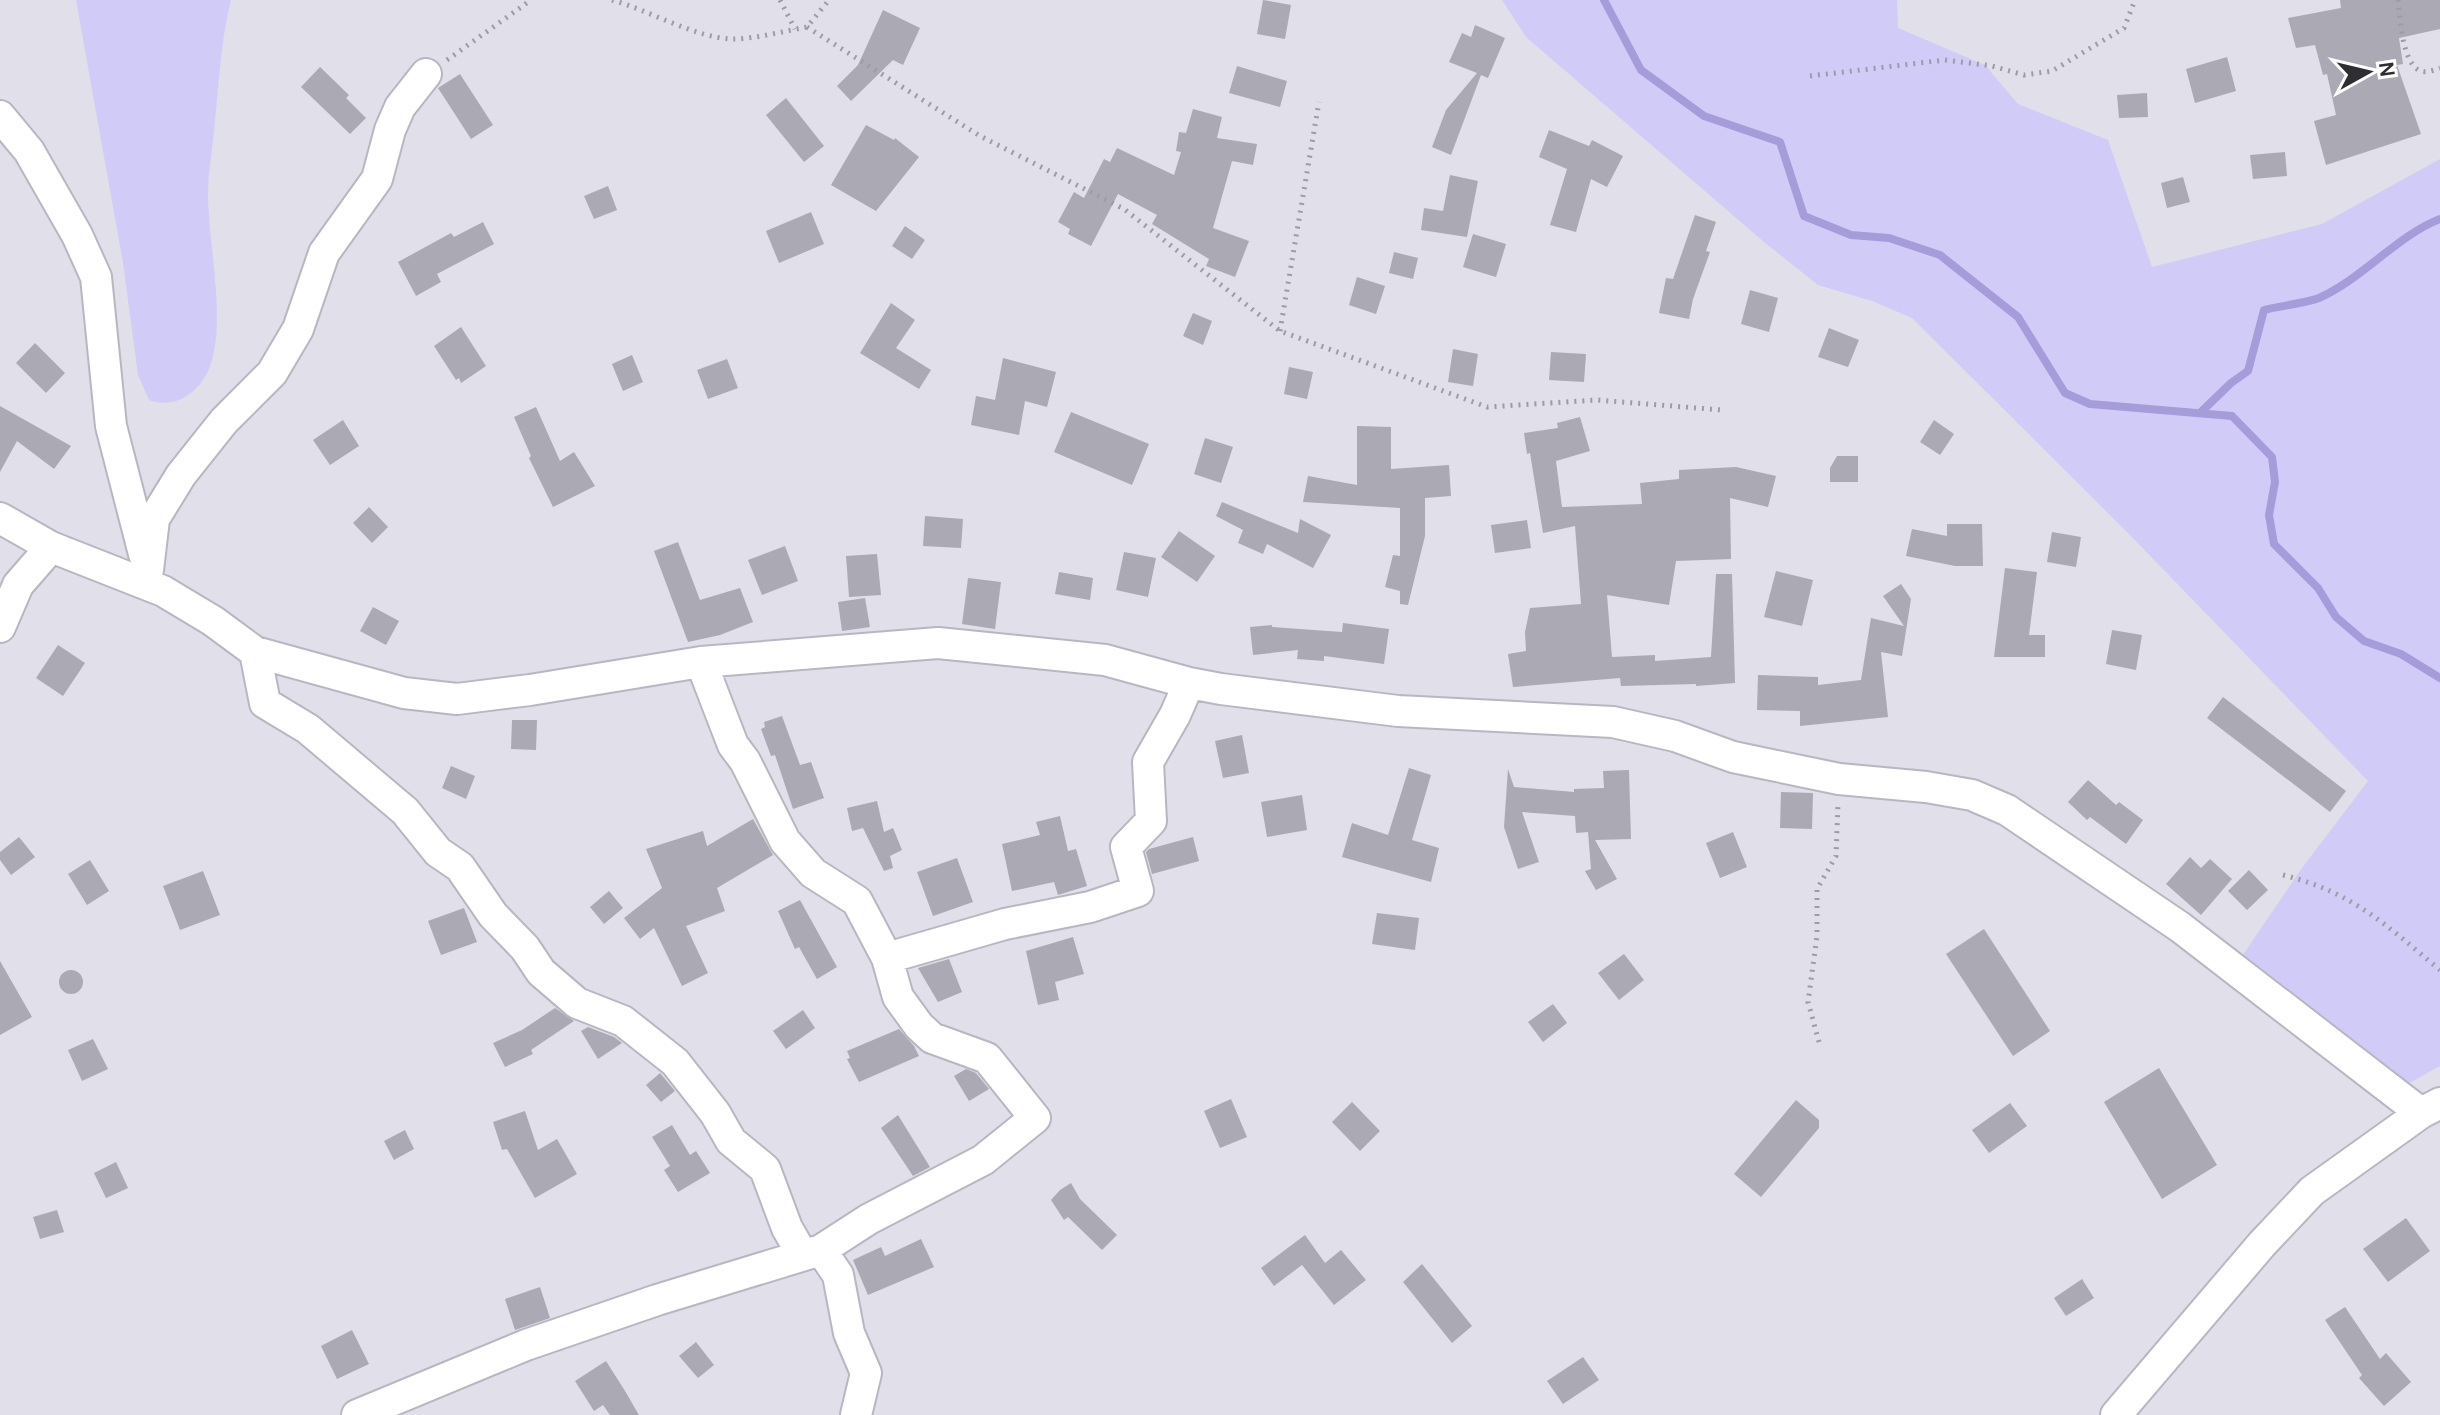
<svg xmlns="http://www.w3.org/2000/svg" width="2440" height="1415" font-family="Karla,sans-serif">
<rect width="100%" height="100%" fill="#e0dfea"/>
<path fill="#d1ccf7" d="M76 0H231C221 40 219 81 215 121 213 146 208 171 208 195 208 243 228 327 208 371 197 395 173 409 149 400L138 375 123 263Z
M1502 0H1897L1898 28 1985 65 2018 104 2108 140 2152 267 2322 224 2440 159V1066L2397 1090 2236 965 2302 868 2368 781 2128 533 1912 318 1872 301 1818 285 1764 242 1526 37Z"/>
<g fill="none" stroke-linecap="round" stroke-linejoin="round">
<path stroke="#a69cda" stroke-width="8" d="M1604 0 1641 70 1704 116 1780 142 1804 216 1851 235 1889 238 1940 255 2018 317 2065 393 2090 404 2232 416 2272 457 2275 482 2269 515 2274 544 2318 588 2336 617 2364 641 2401 654 2440 678
M2201 412 2231 383 2248 371 2264 310C2279 306 2306 303 2319 298 2362 279 2398 235 2440 219"/>
</g>
<path fill="#aaa9b4" d="M1263 0 1291 5 1285 39 1257 34Z
M2340 0H2440V29L2399 38 2403 64 2397 65 2421 134 2326 165 2314 121 2336 115 2327 74 2323 75 2315 45 2296 48 2288 18 2341 8Z
M883 10 920 28 903 65 893 60 851 101 837 86 858 65Z
M1475 25 1505 38 1488 78 1481 75 1451 155 1432 147 1446 110 1477 73 1449 62 1462 33 1471 37Z
M2227 57 2236 91 2195 103 2186 69Z
M1237 66 1287 81 1280 107 1229 93Z
M320 67 349 95 346 98 366 118 350 134 301 87Z
M460 74 493 125 471 139 438 88Z
M2147 93 2148 117 2119 118 2117 95Z
M786 98 824 146 804 162 766 115Z
M1193 109 1222 117 1217 138 1257 144 1253 165 1232 161 1213 228 1249 241 1235 277 1206 266 1209 259 1152 224 1157 215 1118 194 1091 246 1068 234 1070 229 1058 222 1074 192 1084 198 1104 159 1110 162 1117 148 1174 175 1181 152 1176 151 1179 132 1186 133Z
M866 125 894 140 895 138 919 157 876 211 831 185Z
M1549 130 1589 146 1592 140 1623 156 1607 187 1591 179 1576 232 1550 225 1567 169 1539 157Z
M2285 152 2287 176 2253 179 2250 155Z
M1450 175 1478 181 1467 237 1421 230 1424 208 1443 211Z
M2183 177 2190 202 2167 208 2161 183Z
M608 186 617 210 594 219 584 196Z
M811 212 824 244 779 263 766 231Z
M1695 215 1716 222 1706 251 1710 252 1693 299 1689 319 1659 313 1666 278 1673 279Z
M483 222 494 244 437 274 441 282 416 296 398 262 451 233 454 237Z
M905 226 925 240 912 259 892 246Z
M1473 234 1506 244 1496 277 1463 267Z
M1394 252 1418 258 1413 279 1389 273Z
M1357 277 1385 286 1376 314 1349 305Z
M1750 290 1778 298 1769 332 1741 324Z
M891 303 915 320 896 348 931 370 919 389 860 353Z
M1193 313 1212 321 1203 345 1183 336Z
M461 327 486 366 461 383 459 378 456 380 434 346Z
M1829 328 1859 340 1848 367 1818 357Z
M35 343 65 373 46 393 16 363Z
M1453 349 1478 354 1473 386 1448 382Z
M1551 352 1586 354 1584 382 1549 380Z
M632 355 643 382 623 391 612 364Z
M1003 358 1056 372 1047 407 1025 401 1019 435 971 425 976 396 995 400Z
M727 359 738 388 708 399 697 370Z
M1289 367 1313 372 1307 399 1284 394Z
M0 406 71 446 54 469 17 441 0 472Z
M536 407 560 461 574 452 595 486 553 507 529 458 531 456 514 417Z
M1071 412 1149 444 1132 485 1054 452Z
M1580 417 1590 451 1556 461 1562 507 1642 504 1640 483 1679 479V470L1736 467 1776 476 1768 507 1730 498 1731 559 1676 561 1669 605 1607 595 1612 657 1655 655V661L1711 657 1716 574H1732L1735 683 1696 686V684L1621 686 1620 678 1513 687 1508 654 1526 651 1525 632 1530 608 1581 604 1575 526 1543 533 1530 453 1527 454 1524 433 1558 428 1557 423Z
M343 420 359 446 330 465 313 440Z
M1934 420 1954 434 1940 455 1920 442Z
M1357 426 1391 427V469L1449 465 1451 496 1425 498V536L1408 605 1400 604V591L1385 587 1393 555 1400 556V508L1303 502 1308 476 1357 485Z
M1205 438 1233 447 1221 483 1194 474Z
M1837 456H1858V482H1830V468Z
M1222 502 1298 533 1300 519 1331 535 1313 568 1267 544 1263 554 1238 543 1243 530 1216 516Z
M369 507 388 527 372 543 353 523Z
M925 516 963 519 961 548 923 546Z
M1527 520 1531 548 1495 553 1491 525Z
M1947 524H1982L1983 566H1955L1906 556 1912 529 1947 536Z
M1179 531 1215 556 1197 582 1161 557Z
M2052 532 2081 537 2076 567 2047 562Z
M678 542 700 600 740 588 753 622 720 635 688 642 654 551Z
M785 546 798 581 762 595 748 560Z
M1124 552 1156 558 1148 597 1116 590Z
M877 554 881 595 849 597 846 556Z
M2005 568 2037 572 2029 635H2045V657H1994Z
M1776 571 1813 580 1802 626 1764 617Z
M1059 572 1093 578 1090 600 1055 594Z
M968 578 1001 582 995 629 962 624Z
M1901 584 1911 599 1902 656 1881 652 1888 717 1800 726V711L1757 710 1758 675 1818 677V685L1861 680 1871 618 1904 626 1883 596Z
M865 598 870 627 842 631 838 602Z
M373 607 399 621 386 645 360 631Z
M1343 623 1389 629 1384 664 1324 656V661L1297 659 1298 650 1253 655 1250 627 1272 625V627L1342 632Z
M2112 630 2142 635 2136 670 2106 664Z
M58 645 85 663 63 696 36 678Z
M2223 697 2346 791 2330 812 2207 718Z
M782 716 800 765 811 762 824 798 793 809 775 755 771 756 761 729 765 727 764 722Z
M512 720H537L536 750 511 749Z
M1242 735 1249 773 1223 778 1215 741Z
M451 766 475 776 466 799 442 788Z
M1409 768 1431 775 1412 840 1439 848 1431 882 1342 857 1352 823 1388 835Z
M1508 769 1514 787 1574 792V789L1604 788 1603 771 1629 770 1631 839 1595 840 1617 879 1596 890 1585 871 1591 869 1588 832 1576 833 1575 816 1522 812 1539 862 1518 869 1504 827Z
M2088 780 2116 805 2119 802 2143 820 2126 844 2090 817 2087 820 2068 802Z
M1781 792 1813 793 1812 829 1780 828Z
M1302 795 1307 830 1267 837 1261 802Z
M877 801 884 832 893 828 902 850 890 856 893 868 884 871 863 828 852 831 847 808Z
M1060 816 1068 851 1076 849 1087 886 1058 895 1054 882 1012 891 1002 844 1040 835 1036 822Z
M753 819 773 855 717 888 725 911 686 926 708 973 682 986 654 928 640 939 624 918 662 888 646 849 703 831 707 846Z
M1733 832 1747 867 1720 878 1706 843Z
M19 837 35 857 11 875 0 860V852Z
M1193 837 1199 861 1152 874 1146 852 1149 849Z
M2190 857 2201 868 2210 859 2232 879 2201 915 2166 884Z
M957 858 973 902 933 916 917 872Z
M90 860 109 891 87 905 68 874Z
M2249 870 2268 890 2247 910 2228 891Z
M203 871 220 915 180 930 163 886Z
M609 891 623 908 604 924 590 907Z
M800 900 837 967 817 979 799 947 795 949 778 911Z
M464 908 477 942 441 955 428 921Z
M1377 913 1419 918 1415 950 1372 944Z
M1984 929 2050 1031 2013 1056 1946 954Z
M1073 937 1084 974 1055 982 1059 1000 1038 1005 1026 951Z
M1624 954 1644 980 1619 1000 1598 973Z
M949 959 962 992 938 1002 918 968Z
M0 961 32 1017 0 1035Z
M59 982a12 12 0 1 1 24 0a12 12 0 1 1-24 0Z
M1553 1004 1567 1023 1543 1042 1528 1022Z
M555 1008 574 1021 531 1050 533 1054 505 1067 493 1043 522 1030Z
M803 1010 815 1028 786 1049 773 1031Z
M588 1027 614 1037 622 1043 598 1059 581 1031Z
M899 1029 914 1046 919 1056 859 1082 847 1059 850 1058 847 1051Z
M93 1039 108 1069 82 1081 68 1050Z
M2159 1068 2217 1165 2162 1199 2104 1102Z
M966 1069 976 1073 989 1089 969 1101 954 1076Z
M660 1073 675 1091 661 1102 646 1085Z
M1231 1099 1247 1137 1220 1148 1204 1111Z
M1796 1100 1819 1120V1128L1761 1197 1734 1174Z
M1352 1102 1380 1131 1360 1151 1332 1122Z
M2010 1103 2027 1126 1989 1153 1972 1130Z
M525 1111 538 1150 557 1139 577 1174 535 1198 507 1149 502 1150 493 1122Z
M898 1115 930 1167 913 1176 881 1128Z
M672 1125 690 1155 696 1151 710 1173 678 1192 664 1170 670 1166 652 1137Z
M405 1130 414 1149 394 1160 384 1141Z
M116 1162 128 1188 106 1198 94 1173Z
M1071 1183 1080 1199 1117 1235 1102 1250 1068 1217 1064 1220 1051 1200 1060 1190Z
M57 1210 64 1232 40 1239 33 1217Z
M2406 1218 2430 1251 2388 1282 2363 1249Z
M1305 1235 1325 1263 1341 1250 1366 1280 1334 1305 1302 1265 1274 1286 1261 1268Z
M921 1239 934 1267 868 1295 853 1260 881 1247 885 1256Z
M1422 1264 1472 1326 1452 1343 1403 1282Z
M2082 1279 2094 1298 2066 1316 2054 1298Z
M540 1287 550 1318 515 1330 505 1299Z
M2345 1307 2380 1359 2386 1353 2411 1382 2384 1406 2359 1378 2362 1375 2325 1320Z
M352 1330 369 1364 337 1379 321 1346Z
M696 1342 714 1365 698 1378 679 1356Z
M1583 1357 1599 1380 1563 1404 1547 1381Z
M606 1361 625 1391 639 1415H610L603 1405 594 1411 575 1381Z"/>
<g fill="none" stroke-linecap="round" stroke-linejoin="round">
<defs>
<path id="minor" d="M0 116 29 151 77 235 96 277 111 426 144 554
M0 518 51 547 163 591 213 621 255 652 404 693 457 699 530 690 701 662 938 643 1105 660 1189 683 1221 689 1398 711 1613 722 1675 736 1733 757 1839 779 1926 787 1972 795 2007 810 2180 927 2421 1113
M148 570 154 519 181 475 224 421 272 373 298 329 324 253 377 179 390 130 400 107 426 74
M0 627 18 585 51 547
M255 652 265 703 308 729 405 811 438 852 460 867 493 915 525 948 541 972 577 1003 623 1021 675 1062 715 1113 731 1141 765 1169 787 1228 802 1254
M887 958 1005 924 1090 907 1138 891 1126 847 1151 821 1148 762 1175 715 1189 683
M821 1250 838 1275 849 1333 866 1373 856 1415
M357 1415 526 1345 657 1300 821 1250 869 1219 983 1160 1035 1118 987 1058 932 1038 919 1026 898 997 887 958 857 901 813 873 785 841 745 761 733 745 701 662
M2116 1415 2262 1244 2312 1191 2421 1113 2440 1103"/>
</defs>
<use href="#minor" stroke="#b8b7c1" stroke-width="34"/>
<path stroke="#9c9ca4" stroke-width="5" stroke-dasharray="2 6" stroke-linecap="butt" d="M612 0C648 10 696 38 732 39 756 39 784 31 807 27L829 0
M780 0 795 29
M2398 0C2400 17 2402 65 2421 71 2427 73 2434 70 2440 68
M807 27 980 136 1124 209 1280 331 1487 407 1597 400 1722 410
M447 60 531 0
M1810 76 1945 60 1992 66 2024 75 2052 71 2124 28 2135 0
M1280 331 1319 102
M2283 875C2353 892 2387 926 2440 970
M1819 1042 1808 1002 1817 936V889L1836 856 1838 804"/>
<use href="#minor" stroke="#fff" stroke-width="30"/>
</g>
<g transform="translate(2368 72) rotate(82)" stroke="#ffffff" stroke-width="6" paint-order="stroke">
<path d="M0-6L14 30L0 20L-14 30Z" fill="#2f2f33"/>
<text y="-12" font-size="22" font-weight="bold" text-anchor="middle" fill="#2f2f33">N</text>
</g>
</svg>
